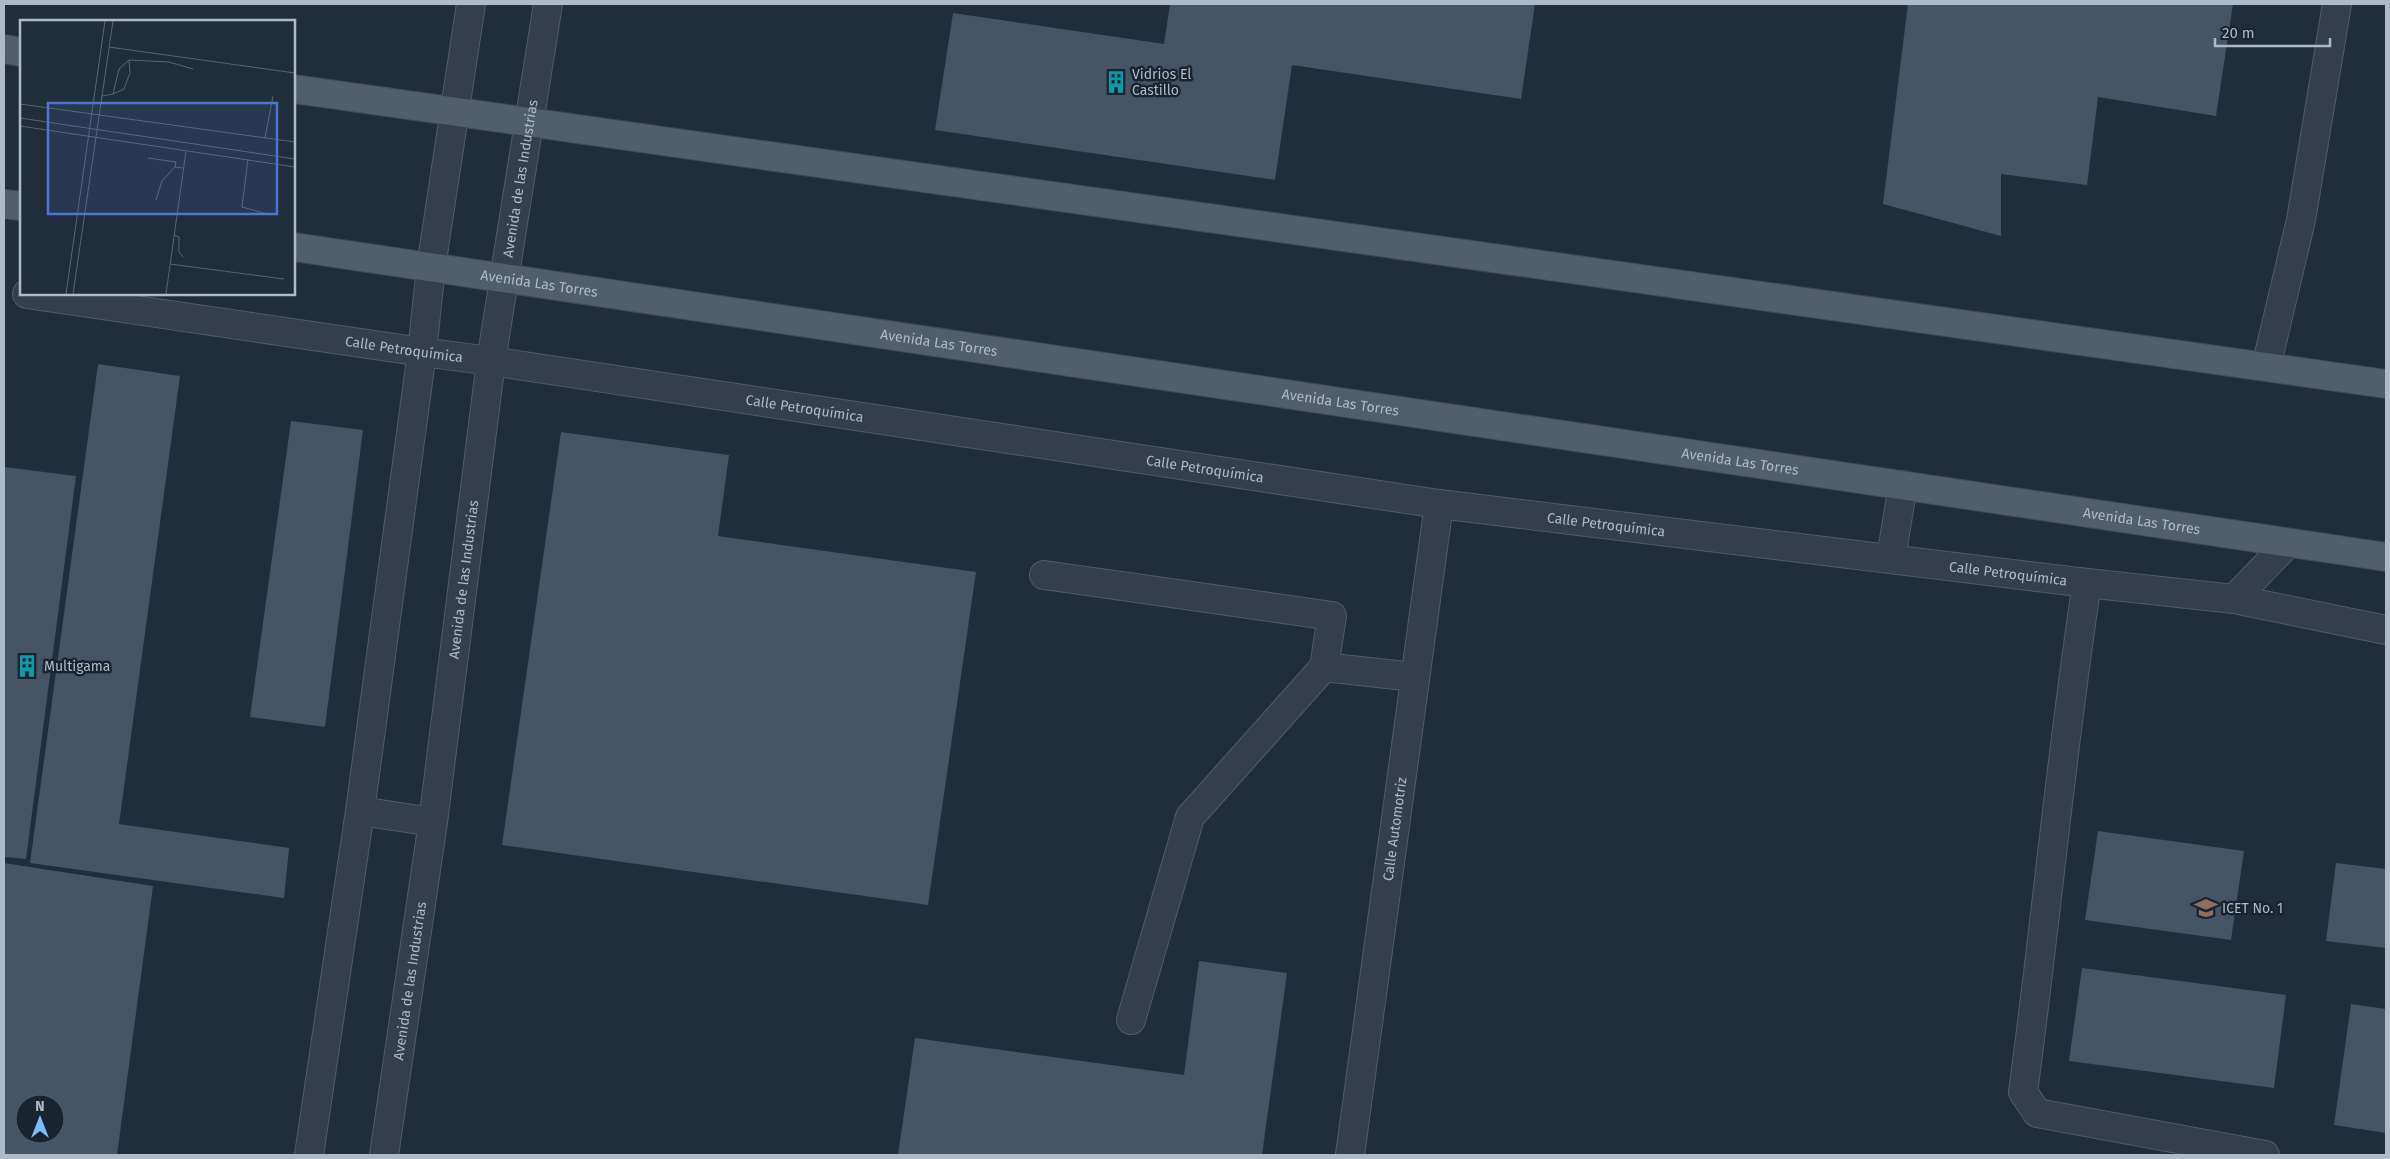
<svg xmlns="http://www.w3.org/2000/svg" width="2390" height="1159" font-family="'Fira Sans',sans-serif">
<rect width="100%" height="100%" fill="#202e3b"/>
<path fill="#455565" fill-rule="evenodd" d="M1170 4H1535L1521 99 1292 65 1275 180 935 130 953 13 1164 44Z
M1908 4H2233L2216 116 2098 97 2087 185 2001 174V236L1883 204Z
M98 364 180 376 119 824 289 848 284 898 30 863Z
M291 421 363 430 325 727 250 717Z
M561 432 729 455 718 536 976 572 928 905 502 845Z
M4 467 76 476 26 859 4 857Z
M2098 831 2244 851 2231 940 2085 920Z
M4 863 153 886 117 1155H4ZM25 1104H55V1134H25Z
M2336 863 2386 869V948L2326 941Z
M1199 961 1287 973 1262 1155H898L915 1038 1184 1075Z
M2082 968 2286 995 2274 1088 2069 1061Z
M2351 1004 2386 1009V1133L2334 1125Z"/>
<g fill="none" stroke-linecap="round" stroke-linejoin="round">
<defs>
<g id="minor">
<path id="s1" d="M27 294 422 352 491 361 1439 504 2087 583 2234 599 2386 630"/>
<path d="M2266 367 2301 220 2337 4"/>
<path d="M1891 558 1903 485"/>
<path d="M1044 575 1332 616 1324 667 1414 677"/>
<path d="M2087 583C2061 752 2046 923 2023 1092L2037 1113 2265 1155"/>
<path d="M2234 599 2288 543"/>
<path d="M360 811 433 822"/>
<path d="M1131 1020 1190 817 1324 667"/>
<path d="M309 1155 360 811 422 352 431 267 471 4"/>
<path id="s2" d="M384 1155 433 822 491 361 548 4"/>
<path id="s3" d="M1350 1155 1439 504"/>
</g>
<g id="major">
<path d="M4 49 21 52"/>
<path d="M294 89 2386 384"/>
<path d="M4 204 21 206"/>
<path id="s4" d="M294 247 2386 557"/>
</g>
</defs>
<use href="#minor" stroke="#515d68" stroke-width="30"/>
<use href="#major" stroke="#404b57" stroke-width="30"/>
<use href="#minor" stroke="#343f4b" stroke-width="28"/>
<use href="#major" stroke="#515f6b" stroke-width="28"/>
</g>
<defs>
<symbol id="building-bare" viewBox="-9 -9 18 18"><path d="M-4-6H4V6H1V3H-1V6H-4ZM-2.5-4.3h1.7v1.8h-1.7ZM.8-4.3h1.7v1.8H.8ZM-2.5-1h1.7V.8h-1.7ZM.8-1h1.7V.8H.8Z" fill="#0f9aa8" stroke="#19242f" stroke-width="2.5" paint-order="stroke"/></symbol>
<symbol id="university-bare" viewBox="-9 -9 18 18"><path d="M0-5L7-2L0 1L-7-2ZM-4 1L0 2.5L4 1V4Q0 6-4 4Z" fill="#8d6e63" stroke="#19242f" stroke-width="2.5" paint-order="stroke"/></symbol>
</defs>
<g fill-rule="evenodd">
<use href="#building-bare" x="1100" y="66" width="32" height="32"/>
<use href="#building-bare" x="11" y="650" width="32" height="32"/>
<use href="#university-bare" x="2190" y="892" width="32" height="32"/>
</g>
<g text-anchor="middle" stroke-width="5" stroke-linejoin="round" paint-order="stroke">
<g font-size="14" fill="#aebac7" stroke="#19242f" text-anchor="start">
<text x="1132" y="79">Vidrios El<tspan x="1132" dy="16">Castillo</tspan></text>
<text x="44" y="671">Multigama</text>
<text x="2222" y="913">ICET No. 1</text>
</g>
<g font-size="14" fill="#aebac7" stroke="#19242f">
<text dy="5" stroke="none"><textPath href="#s2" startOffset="986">Avenida de las Industrias</textPath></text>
<text dy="5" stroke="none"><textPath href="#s4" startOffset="248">Avenida Las Torres</textPath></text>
<text dy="5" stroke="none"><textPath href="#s4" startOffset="652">Avenida Las Torres</textPath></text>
<text dy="5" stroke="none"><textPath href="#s1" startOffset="381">Calle Petroquímica</textPath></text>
<text dy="5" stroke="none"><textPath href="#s4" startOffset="1058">Avenida Las Torres</textPath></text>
<text dy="5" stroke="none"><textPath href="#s1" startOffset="786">Calle Petroquímica</textPath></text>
<text dy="5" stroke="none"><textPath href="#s4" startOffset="1462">Avenida Las Torres</textPath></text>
<text dy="5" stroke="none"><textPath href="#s1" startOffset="1191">Calle Petroquímica</textPath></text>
<text dy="5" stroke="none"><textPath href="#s4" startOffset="1868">Avenida Las Torres</textPath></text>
<text dy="5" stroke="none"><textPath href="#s1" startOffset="1596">Calle Petroquímica</textPath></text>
<text dy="5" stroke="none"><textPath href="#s1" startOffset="2001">Calle Petroquímica</textPath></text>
<text dy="5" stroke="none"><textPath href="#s2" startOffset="581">Avenida de las Industrias</textPath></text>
<text dy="5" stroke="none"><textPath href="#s3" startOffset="329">Calle Automotriz</textPath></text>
<text dy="5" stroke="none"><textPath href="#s2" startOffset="176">Avenida de las Industrias</textPath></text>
</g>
</g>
<g transform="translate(20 20)">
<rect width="275" height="275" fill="#202e3b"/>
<path fill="none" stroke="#596673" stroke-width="1" d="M89 27 275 53M93 74 104 69 110 53 109 40M82 76 93 74 99 49 109 40 149 42 173 49M0 84 275 122M0 98 275 139M0 106 275 147M245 118 253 76M128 138 156 142 155 147 163 148M228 139 222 187 251 195M136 180 142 161 155 147M154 215 159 217V232L163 237M150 244 264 259M46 274 85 1M53 274 93 1M146 274 166 131"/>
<path fill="#5074d2" fill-opacity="0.15" stroke="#5074d2" stroke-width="2.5" d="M28 83H257V194H28Z"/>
<rect width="275" height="275" fill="none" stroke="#aebac7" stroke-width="2.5"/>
</g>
<rect width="2390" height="1159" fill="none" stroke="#aebac7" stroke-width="10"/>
<g transform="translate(40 1119)"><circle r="24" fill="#19242f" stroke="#55606c"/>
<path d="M0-4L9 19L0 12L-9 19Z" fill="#7cbbff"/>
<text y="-8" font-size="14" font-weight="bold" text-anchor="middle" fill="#aebac7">N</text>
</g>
<path d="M2215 38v8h115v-8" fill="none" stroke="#aebac7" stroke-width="2.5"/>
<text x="2222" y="38" font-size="15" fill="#aebac7" stroke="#19242f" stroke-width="4" paint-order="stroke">20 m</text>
</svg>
